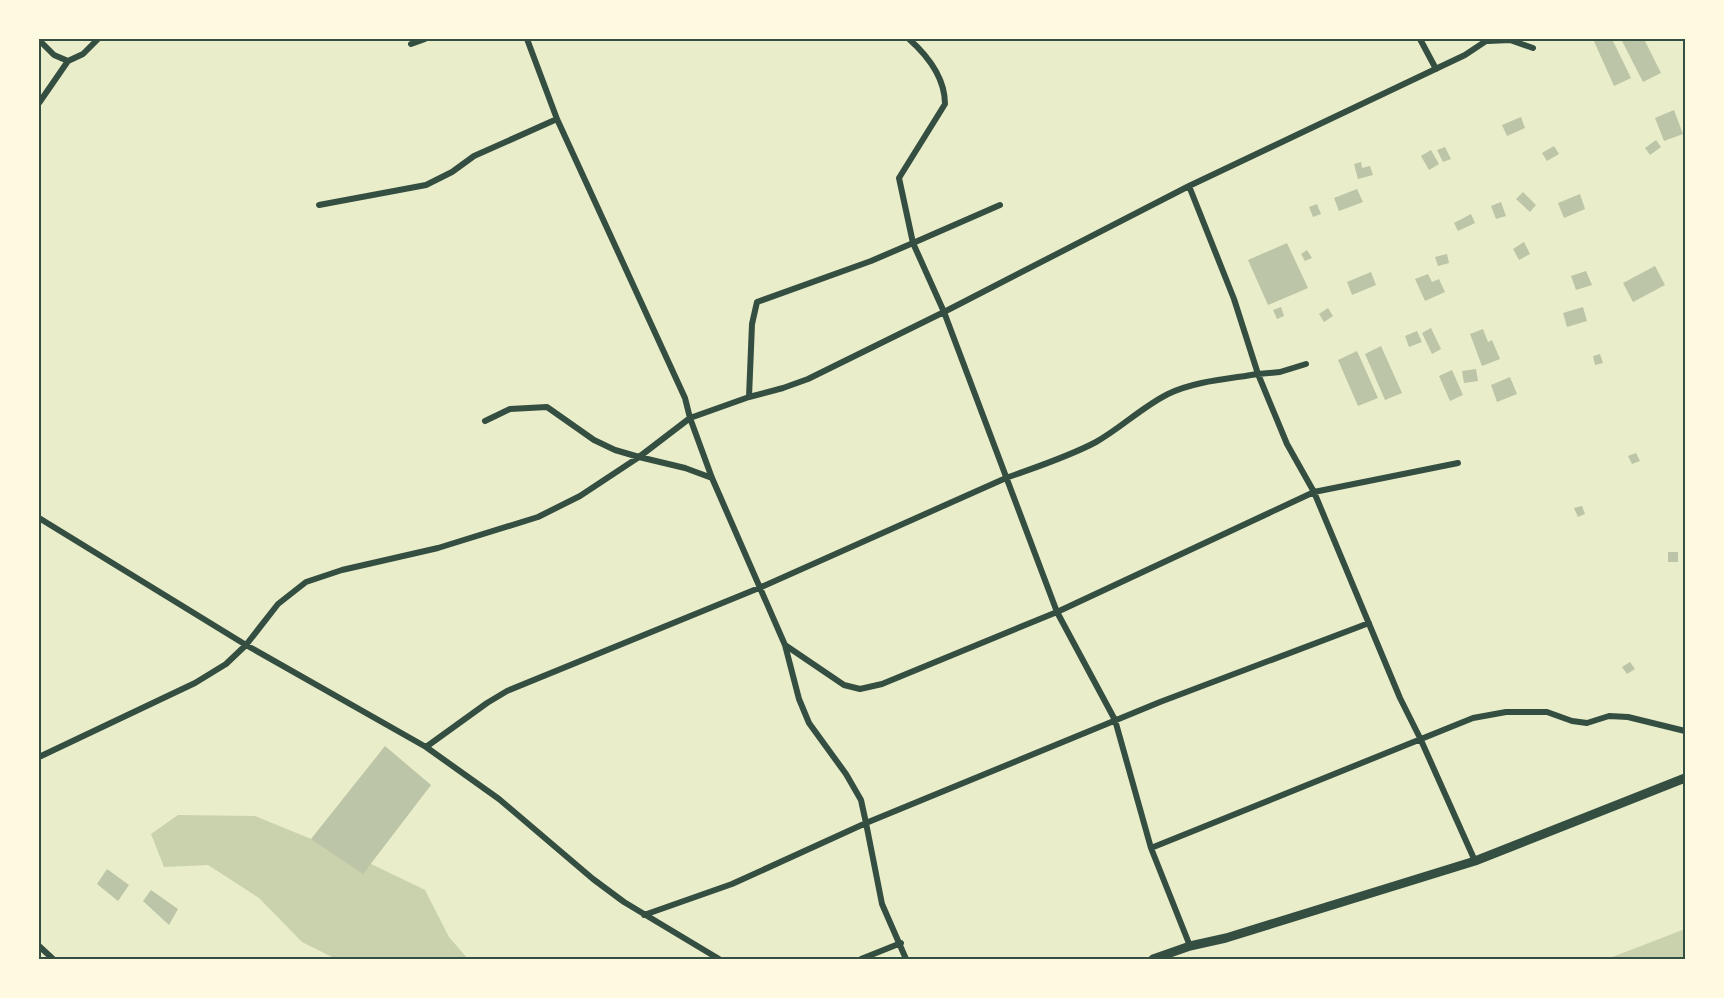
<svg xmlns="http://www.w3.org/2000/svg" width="1724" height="998" font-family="Barlow,sans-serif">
<rect width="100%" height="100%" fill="#e9edc9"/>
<path fill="#cad2ad" d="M178 815 255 816 365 861 425 890 449 937 468 959H336L302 942 259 898 208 865 164 867 151 834Z
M1685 929V959H1607Z"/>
<path fill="#bcc5a7" d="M1593 39H1612L1631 78 1614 86Z
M1621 39H1644L1661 73 1643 82Z
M1674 110 1683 134 1664 141 1655 118Z
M1521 117 1525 128 1507 136 1502 125Z
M1656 140 1661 147 1650 155 1645 148Z
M1554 146 1559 154 1547 161 1542 153Z
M1445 147 1451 159 1443 162 1437 150Z
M1431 150 1439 164 1429 170 1421 156Z
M1361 162 1362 168 1370 166 1373 175 1358 179 1354 164Z
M1357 189 1363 202 1339 211 1334 198Z
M1523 192 1536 205 1530 212 1516 199Z
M1580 194 1585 209 1564 218 1558 203Z
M1501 202 1506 216 1496 219 1491 206Z
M1317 204 1321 214 1313 217 1309 207Z
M1471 214 1475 223 1458 231 1454 223Z
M1524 242 1530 254 1519 260 1513 249Z
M1287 243 1308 288 1268 305 1248 260Z
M1307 250 1312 258 1305 261 1301 254Z
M1447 254 1449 263 1438 266 1435 257Z
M1655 266 1665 285 1633 302 1623 283Z
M1586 271 1592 285 1576 290 1571 276Z
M1371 272 1376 285 1352 295 1347 282Z
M1428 274 1432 282 1439 279 1445 292 1425 301 1415 279Z
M1281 307 1284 316 1277 319 1273 310Z
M1583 307 1587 321 1567 327 1563 313Z
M1328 308 1333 316 1324 322 1319 314Z
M1431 328 1441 349 1432 354 1422 333Z
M1483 329 1488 342 1492 340 1500 359 1482 366 1470 334Z
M1417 331 1422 342 1409 347 1405 336Z
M1381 346 1402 393 1385 400 1365 354Z
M1357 351 1378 398 1358 406 1338 360Z
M1600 354 1603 363 1595 365 1593 356Z
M1476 369 1478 381 1464 383 1462 371Z
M1452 370 1463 395 1450 401 1439 376Z
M1510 377 1517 394 1497 402 1491 385Z
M1636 453 1640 461 1632 464 1628 456Z
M1582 506 1585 514 1578 517 1574 508Z
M1668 552H1678V562H1668Z
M1630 662 1635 669 1627 674 1622 667Z
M385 746 431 785 363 874 311 839Z
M107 869 129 885 118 901 97 884Z
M151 890 178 909 169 925 143 901Z"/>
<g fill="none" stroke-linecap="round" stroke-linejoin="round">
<path stroke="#344e41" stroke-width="6" d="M527 39 557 119 685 398 690 418 712 478 785 645 799 699 809 723 846 774 861 800 866 823 1160 702 1369 623
M1420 39 1436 69
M39 40 54 55 68 61
M1488 41 1510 40 1533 48
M411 44 425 39
M39 103 68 61 83 54 98 39
M319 205 426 185 452 172 474 156 557 119
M1000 205 913 243 944 312 1057 612 1115 720 1151 848 1190 946
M1306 364 1280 372 1258 374 1287 444 1314 492 1400 698 1420 738 1475 861
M749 397 752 324 757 302 871 261 913 243 899 178 945 104C945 78 928 56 909 39
M485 421 510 409 547 407 594 440 615 450 639 457 685 468 712 478
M39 518 246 645 426 747 499 799 593 879 624 902 719 959
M785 645 844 685 860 689 882 684 1057 612 1314 492 1458 463
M426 747 487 703 507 691 759 588 1006 478C1036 467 1068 457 1096 442 1121 428 1142 407 1168 394 1195 381 1228 379 1258 374L1234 299 1189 186
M39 757 195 683 226 664 246 645 278 604 306 582 342 570 438 548 538 517 580 496 639 457 690 418 749 397 783 388 808 379 944 312 1189 186 1465 55 1489 39
M1151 848 1473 718 1506 712H1547L1572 721 1587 723 1609 716 1628 717 1685 731
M644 915 732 884 866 823 882 904 906 959
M39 946 53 959
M861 959 901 943"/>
<path stroke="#344e41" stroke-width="9" d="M1153 959 1190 946 1226 938 1475 861 1685 778"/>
</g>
<rect width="1724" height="998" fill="none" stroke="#fefae0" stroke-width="81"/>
<rect x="40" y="40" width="1644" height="918" fill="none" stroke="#344e41" stroke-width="2"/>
</svg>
